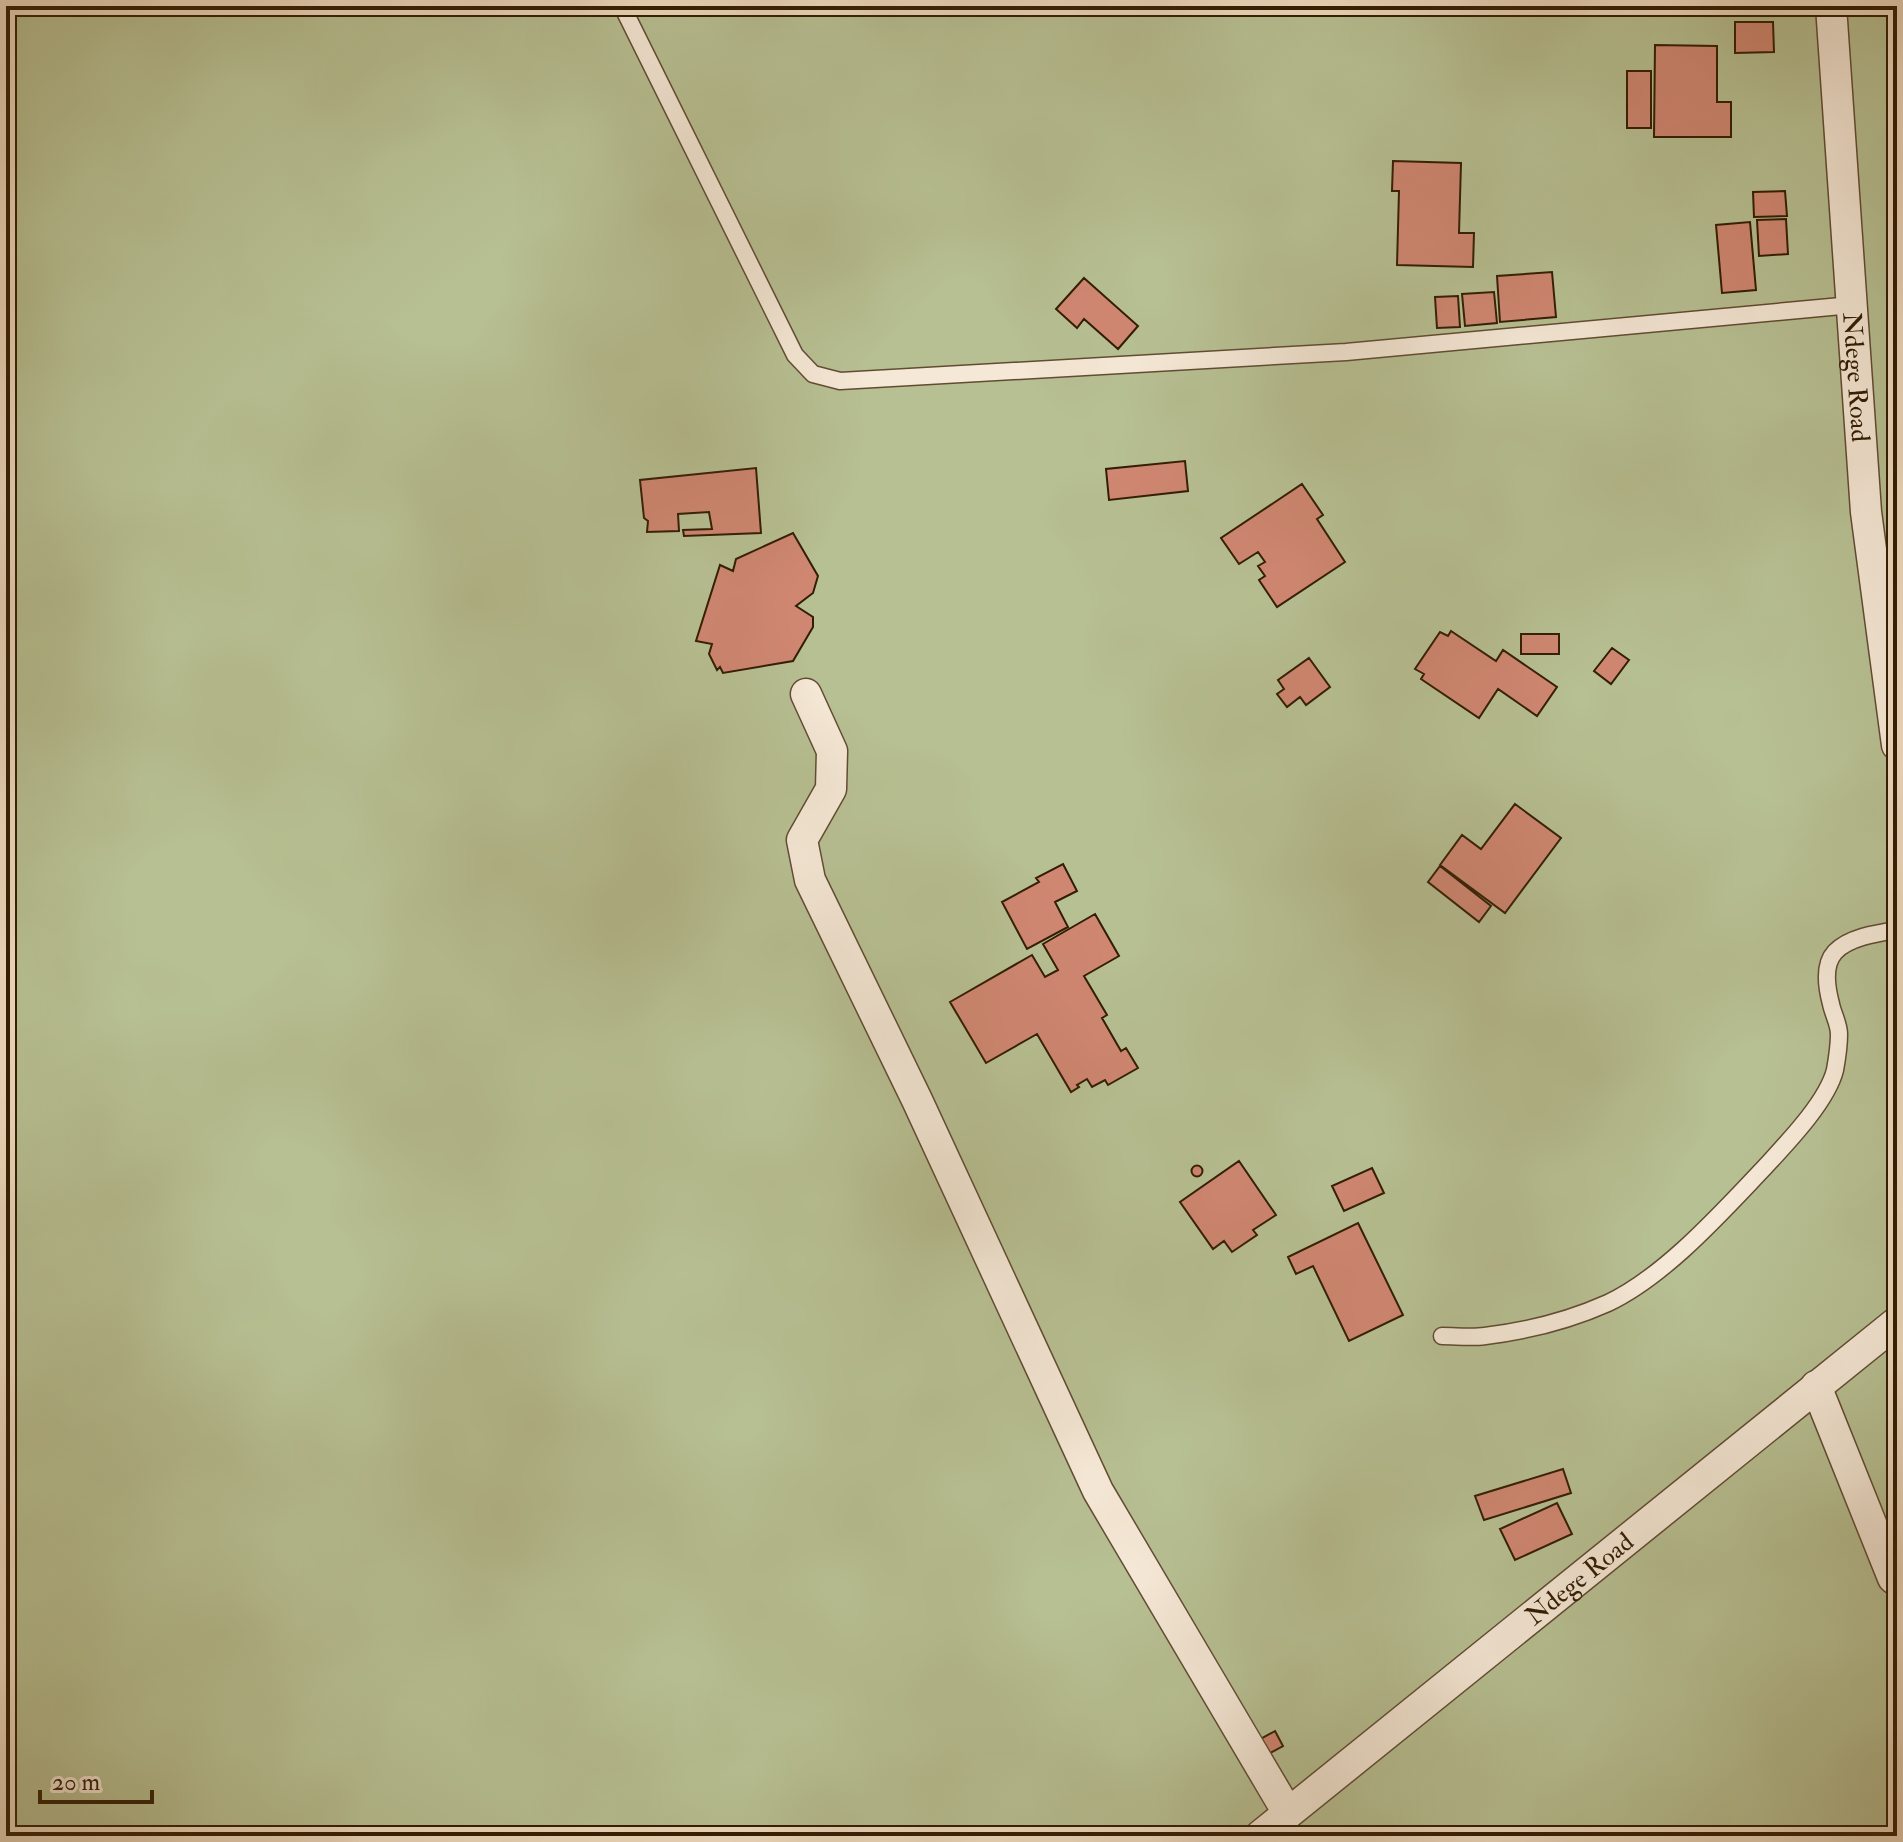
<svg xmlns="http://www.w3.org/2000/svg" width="1903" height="1842" font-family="'IM FELL Double Pica',serif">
<rect width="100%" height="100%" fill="#efdbc0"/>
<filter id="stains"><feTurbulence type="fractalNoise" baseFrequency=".0025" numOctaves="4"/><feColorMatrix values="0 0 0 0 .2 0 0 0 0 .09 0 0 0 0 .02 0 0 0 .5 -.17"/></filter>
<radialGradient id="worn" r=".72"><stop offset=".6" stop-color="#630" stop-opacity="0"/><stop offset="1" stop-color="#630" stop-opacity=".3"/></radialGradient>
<path fill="#b7c093" stroke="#746e4c" stroke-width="2" d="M6 6H1897V1836H6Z"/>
<path fill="#d08772" stroke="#321d04" stroke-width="2" d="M934 6H946L948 9 939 14Z
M1001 6H1019L1004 14Z
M1735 22H1773L1774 52 1735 53Z
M1655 45 1717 46V102H1731V137H1654Z
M1627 71H1651V128H1627Z
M1393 161 1461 163 1459 233H1474L1473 267 1397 265 1399 191H1392Z
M1785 191 1787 216 1754 217 1753 192Z
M1786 219 1788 254 1759 256 1757 220Z
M1750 222 1756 290 1722 293 1716 225Z
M1552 272 1556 317 1500 322 1497 276Z
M1084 278 1138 326 1118 349 1084 319 1077 328 1056 309Z
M1494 292 1497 323 1465 326 1462 294Z
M1458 296 1460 327 1437 328 1435 297Z
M1185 461 1188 491 1109 500 1106 469Z
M756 468 761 533 684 536 683 530 712 529 709 512 678 514 679 531 647 532 648 521 644 518 640 480Z
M1302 484 1323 515 1317 519 1345 562 1277 607 1259 580 1265 576 1258 566 1265 562 1258 552 1239 564 1221 538Z
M793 533 818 576 813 593 796 606 813 617V627L793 661 723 673 720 667 717 670 709 654 712 644 696 641 720 565 733 571 736 559Z
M1451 631 1496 661 1503 650 1557 687 1537 716 1498 689 1479 718 1421 679 1424 674 1415 669 1440 632 1448 636Z
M1521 634H1559V654H1521Z
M1612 648 1629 660 1611 684 1594 671Z
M1309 658 1330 687 1306 705 1300 697 1287 707 1277 694 1284 689 1278 680Z
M1515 804 1561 838 1505 913 1440 865 1462 835 1481 849Z
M1063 864 1077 891 1055 902 1068 927 1027 949 1002 902 1039 882 1036 878Z
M1440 866 1491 906 1479 922 1428 882Z
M1095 914 1119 956 1084 976 1107 1015 1102 1018 1121 1051 1126 1048 1138 1068 1108 1085 1105 1080 1092 1087 1087 1079 1077 1085 1079 1087 1071 1092 1037 1034 986 1063 950 1002 1032 955 1045 977 1058 970 1043 944Z
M1239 1161 1276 1215 1253 1230 1257 1235 1232 1252 1224 1241 1213 1249 1180 1202Z
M1191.5 1171a5.5 5.5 0 1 1 11 0a5.5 5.5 0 1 1-11 0Z
M1372 1168 1384 1193 1344 1211 1332 1186Z
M1358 1223 1403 1315 1349 1341 1313 1266 1296 1274 1288 1257Z
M1563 1469 1571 1493 1484 1520 1475 1496Z
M1557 1503 1572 1534 1515 1560 1500 1529Z
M1275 1731 1283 1746 1265 1756 1257 1741Z"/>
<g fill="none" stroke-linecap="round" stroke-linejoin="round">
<defs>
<path id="lane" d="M624 10 795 355 813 374 840 381 1346 352 1852 305
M1442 1336C1456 1336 1471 1338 1485 1336 1526 1331 1570 1320 1608 1303 1665 1276 1721 1213 1764 1168 1786 1144 1827 1102 1835 1070 1837 1059 1839 1044 1839 1034 1839 1024 1833 1014 1831 1004 1827 989 1823 965 1835 952 1849 937 1878 933 1897 930"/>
<g id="street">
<path id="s1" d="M1831 6 1866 512 1897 745"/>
<path d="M806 694 832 751 831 789 802 840 810 880 917 1100 1098 1491 1288 1813"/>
<path d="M1816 1386 1893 1578 1897 1581"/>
<path id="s2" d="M1260 1836 1897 1322"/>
</g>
</defs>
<use href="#lane" stroke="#614c33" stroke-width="19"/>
<use href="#street" stroke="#614c33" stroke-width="33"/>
<use href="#lane" stroke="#f5e8d6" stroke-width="16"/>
<use href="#street" stroke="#f5e8d6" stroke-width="30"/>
</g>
<g text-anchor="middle" stroke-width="6" stroke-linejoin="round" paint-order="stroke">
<g font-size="26" fill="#321d04" stroke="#f5e8d6">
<text dy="9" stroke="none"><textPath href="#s1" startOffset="372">Ndege Road</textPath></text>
<text dy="9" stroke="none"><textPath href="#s2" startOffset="410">Ndege Road</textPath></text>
</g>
</g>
<rect width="1903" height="1842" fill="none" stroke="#efdbc0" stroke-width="32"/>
<rect x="8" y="8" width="1887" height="1826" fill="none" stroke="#321d04" stroke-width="4"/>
<rect x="16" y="16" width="1871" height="1810" fill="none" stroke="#321d04" stroke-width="2"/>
<path d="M40 1790v12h112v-12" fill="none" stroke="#321d04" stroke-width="4"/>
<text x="52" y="1790" font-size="24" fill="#321d04" stroke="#f5e8d6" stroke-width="6" paint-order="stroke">20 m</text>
<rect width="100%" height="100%" filter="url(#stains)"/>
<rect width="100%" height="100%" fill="url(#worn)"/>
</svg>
